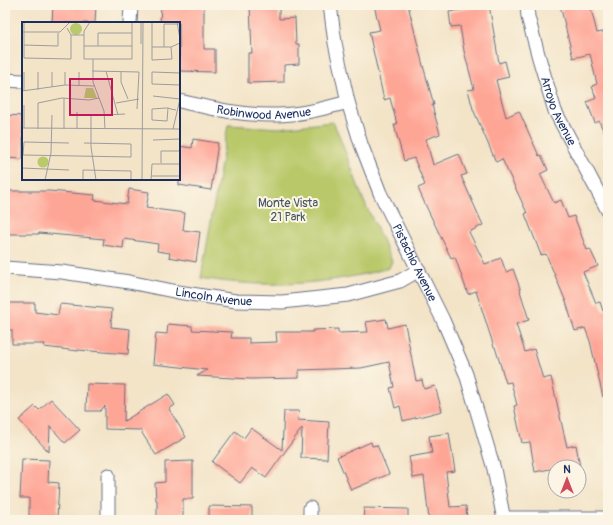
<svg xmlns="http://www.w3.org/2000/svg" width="613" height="525" font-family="Pangolin,sans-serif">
<rect width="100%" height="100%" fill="#fcf5e5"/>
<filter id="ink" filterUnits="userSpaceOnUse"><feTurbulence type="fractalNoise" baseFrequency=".025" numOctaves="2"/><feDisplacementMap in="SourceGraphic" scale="8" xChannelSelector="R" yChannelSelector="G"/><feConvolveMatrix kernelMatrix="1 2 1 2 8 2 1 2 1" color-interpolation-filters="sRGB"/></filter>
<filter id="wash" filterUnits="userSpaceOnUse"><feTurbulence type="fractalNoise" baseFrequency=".012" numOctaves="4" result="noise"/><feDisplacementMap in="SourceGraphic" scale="16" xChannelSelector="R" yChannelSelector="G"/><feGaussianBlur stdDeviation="0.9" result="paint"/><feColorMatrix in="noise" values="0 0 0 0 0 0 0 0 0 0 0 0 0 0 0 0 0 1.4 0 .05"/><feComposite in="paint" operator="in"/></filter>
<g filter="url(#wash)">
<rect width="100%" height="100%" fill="#f3e4c8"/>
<path fill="#b9c96b" stroke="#6a7c64" d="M333 122 339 135 363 199 392 261 389 268C327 285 264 289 201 278L228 125 279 128Z"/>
<g id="blocks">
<path fill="#fea696" d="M53 5H96L95 23H52Z
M161 5H204V49H215V72L179 71V23H160Z
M250 5H279V19L295 18 296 44H299V64L284 65V82L248 83V53H252Z
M374 5H408L422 62 434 105H432L440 134 426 139 433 165 459 154 467 174 461 176 483 225 469 232 485 264 501 258 506 272 513 269 521 291H520L529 320 516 324 525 352 534 349 543 379 551 377 567 447 576 445 580 467H555V468L535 472 530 442 522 443 514 406 517 405 511 382 506 383 495 347H494L476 291 468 294 455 257 451 258 425 204 418 188 425 185 414 158 404 161 394 125 397 124 390 98 384 100 369 32 380 30Z
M489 5 499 63 505 61 509 77 496 80 506 117 519 111 539 156 541 155 548 170 540 174 554 203 561 200 568 218 574 216 587 250 590 249 598 266 583 272 596 303 600 302 603 311 608 309V396L603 397 590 341 585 328 575 331 566 302 546 254 541 255 525 214 527 213 502 159 496 162 473 109 468 90 474 89 464 51 460 26 451 27 449 12Z
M560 5H590L597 33 608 31V141L599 121 595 123 587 102 596 98 592 86 597 84 590 54 573 58Z
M5 115 23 116V159L5 158Z
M193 139 218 143 211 190 179 185V146L192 148Z
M129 189 149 192 146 208 185 213 183 230 200 232 196 262 169 257 170 253 157 251 158 244 124 239 123 248 103 245 104 239 39 233V234H5V204H7V191H49L95 195 94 200 127 204Z
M5 303H35V312L58 315 60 304 112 309 111 327 130 329 128 354 78 350V351L44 347 45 344H12V330H5Z
M386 319 388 328 405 324 416 381 422 380 424 389 435 386 442 411 403 421 400 406 395 408 390 388 394 387 389 362 361 368 299 370V378L251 379 197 376 207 370 153 364 156 333 167 334 168 324 192 326V330L232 332 231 338H249V343L277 342 276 332H313V330L338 329V333L368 332 366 322Z
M87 384 125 385 124 421 168 394 175 405 169 409 186 437 156 455 140 430 105 429V406L100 411H86Z
M51 399 80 430 65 443 50 426 49 452 19 420 35 406 39 410Z
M284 411H299L298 420 329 422 327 459 301 458 302 428 266 478 252 468 240 483 212 462 235 431 244 438 251 428 282 450Z
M449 433 455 471 446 472 450 507 466 506 467 520H429L424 476 413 478 409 457 432 453 429 436Z
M371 442 372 446 377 445 389 474 351 490 337 457Z
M22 459 49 460 48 482 59 483 57 520H29V498H20Z
M193 461V499H183V520H157V500H156L155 483 165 482V462Z
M209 506 252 507V520H209Z
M364 508 408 509V520H363Z"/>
</g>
</g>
<g filter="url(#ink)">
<use href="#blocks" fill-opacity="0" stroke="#676e83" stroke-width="1"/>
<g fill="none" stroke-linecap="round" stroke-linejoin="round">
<defs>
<g id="minor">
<path id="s1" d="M330 5 335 43 348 102 361 144 380 193 443 320 466 374 494 469 504 520"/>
<path id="s2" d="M527 5 528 17 539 58 555 111 608 211"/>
<path d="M130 23 131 5"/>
<path d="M5 80 23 81"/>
<path id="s3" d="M179 101C211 108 243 116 276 115 301 115 325 108 348 102"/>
<path id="s4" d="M5 268 62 272 129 282 178 292 236 301 282 302 348 295 400 281 419 270"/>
<path d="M504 518H608"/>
<path d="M108 520V475"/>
<path d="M310 520V508"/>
</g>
</defs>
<use href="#minor" stroke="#676e83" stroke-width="15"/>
<use href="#minor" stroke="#fff" stroke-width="13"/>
</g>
</g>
<g text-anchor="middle" stroke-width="4" stroke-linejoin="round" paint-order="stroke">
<g font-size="12" fill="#1b2f5e" stroke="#fcf5e5">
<text dy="4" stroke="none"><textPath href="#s3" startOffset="86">Robinwood Avenue</textPath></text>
<text dy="4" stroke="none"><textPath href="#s2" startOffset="111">Arroyo Avenue</textPath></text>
<text dy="4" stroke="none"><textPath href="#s1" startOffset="273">Pistachio Avenue</textPath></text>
<text dy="4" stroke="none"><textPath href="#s4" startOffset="211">Lincoln Avenue</textPath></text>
</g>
<g font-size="12" fill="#425661" stroke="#fcf5e5">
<text x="288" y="207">Monte Vista<tspan x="288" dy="14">21 Park</tspan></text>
</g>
</g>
<g transform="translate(22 22)">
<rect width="158" height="158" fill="#f3e4c8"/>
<path d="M48 7a6 6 0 1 1 12 0a6 6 0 1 1-12 0ZM64 66H71L75 76H62ZM15.5 140a5.5 5.5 0 1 1 11 0a5.5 5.5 0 1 1-11 0Z" fill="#b9c96b"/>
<path fill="none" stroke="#9d9c9e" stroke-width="1" d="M2 0V36L49 37V13L45 6M68 0 62 9V37H110V0M130 0V38L150 37 149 25M155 0 158 17M0 10H38L48 0M49 13H62M119 22V0M2 23 36 24V11M62 24H110M76 24V11H110M130 25H149L158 21M142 25V2H158M71 37V60L82 89 83 107M70 49 117 50 115 87M84 49 96 93M57 50V64M99 50V60L106 77M158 51 130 50V62L158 63M43 63V50M30 65V50M16 68V50M0 69 43 63 72 64M2 69V50M131 74 158 77M94 81 117 77M146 86 145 99 130 98V87L144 86H146L149 87 154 88M69 92V125L74 158M83 93 103 92M0 106 158 107M2 106V83M16 107V81L40 76 67 78 77 76M42 107V76M55 107V90M151 107 158 77M131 118 158 117M47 121 2 120 1 133 109 135V122L62 121M139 141V129H158M0 146 47 148M129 154H158M23 158 29 131 30 93M61 158V148L109 149V158M120 158 121 0M129 158 130 142H158"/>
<path fill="#c2185b" fill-opacity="0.15" stroke="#c2185b" stroke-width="2" d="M48 57H90V93H48Z"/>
<rect width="158" height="158" fill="none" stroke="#1b2f5e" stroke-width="2"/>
</g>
<rect width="613" height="525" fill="none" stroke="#fcf5e5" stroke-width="20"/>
<g transform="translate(567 479)"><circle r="19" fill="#fcf5e5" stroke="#a2a6af"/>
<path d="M0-3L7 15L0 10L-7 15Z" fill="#d1495b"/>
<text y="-6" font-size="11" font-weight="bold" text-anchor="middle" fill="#1b2f5e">N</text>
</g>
</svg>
